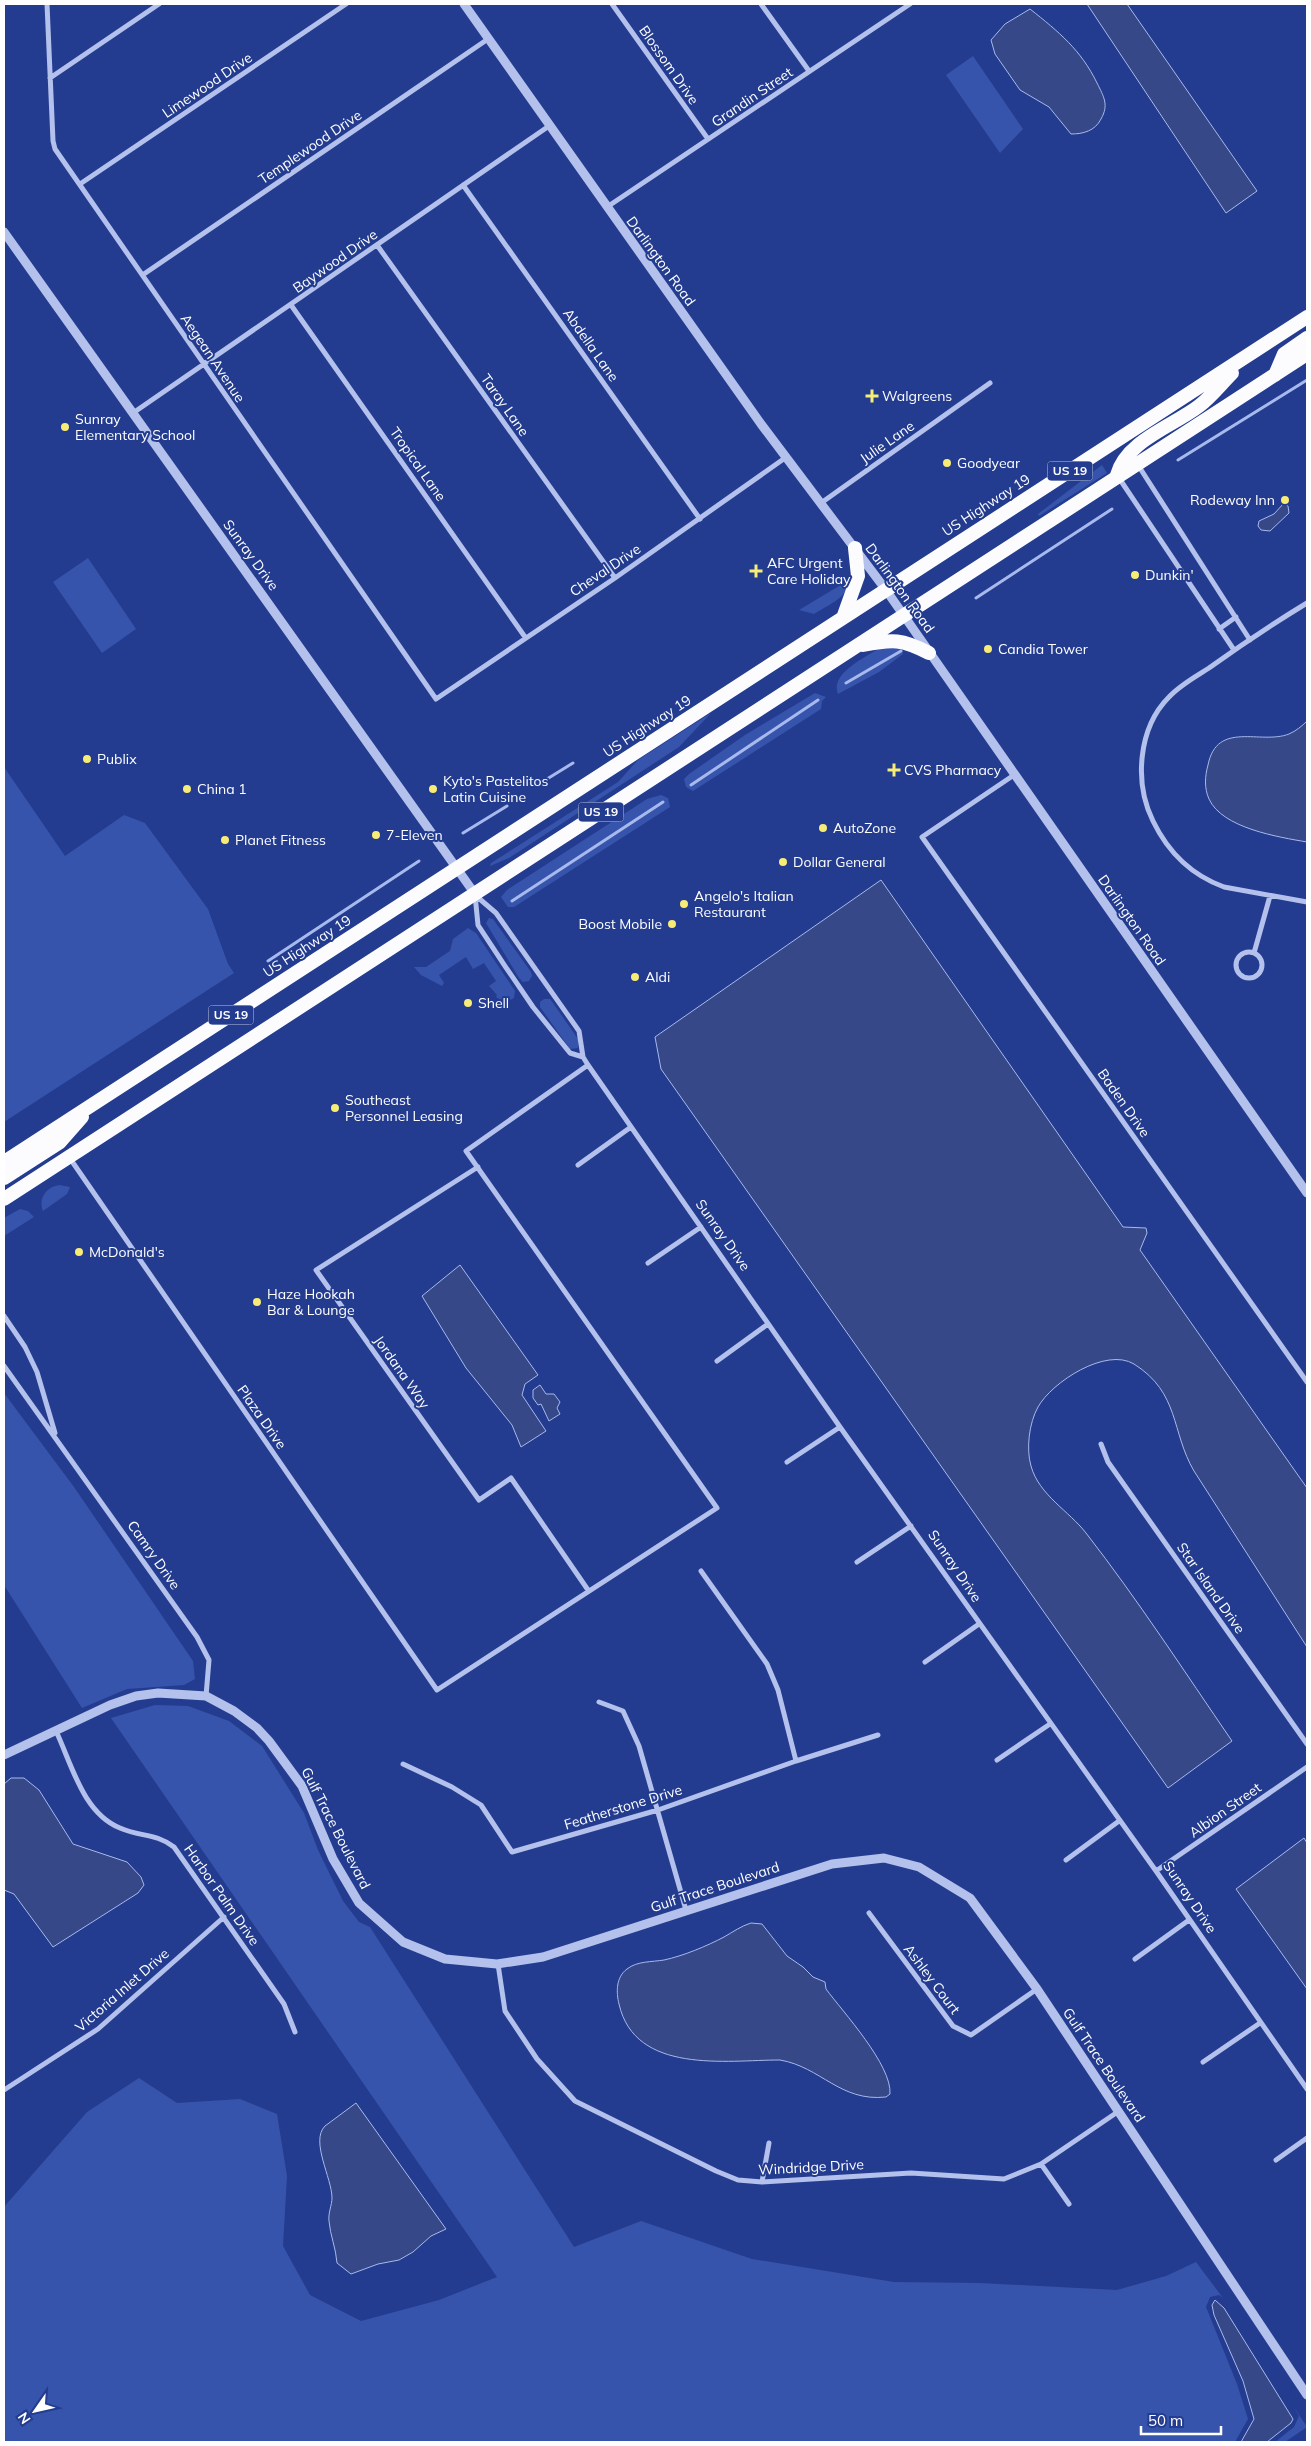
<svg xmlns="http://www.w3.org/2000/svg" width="1311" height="2446" font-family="Mulish,sans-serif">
<rect width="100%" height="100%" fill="#233c8f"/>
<path fill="#3754ac" d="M973 56 1023 129 1000 153 946 75Z
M1102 465 1107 473 1039 516 1038 514Z
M88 558 136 629 102 653 53 582Z
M849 580C850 597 826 606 814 614L799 610Z
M883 646 901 647 903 654 879 672 838 694C829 673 868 656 883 646Z
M815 693 826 697 822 701 821 709 693 791 686 787 684 779 689 774 745 735Z
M711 713 679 747 509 858 490 866 491 863 618 782 638 760Z
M4 767 65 856 124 815 145 823 208 909 228 964 234 973 4 1122Z
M661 795 668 798 670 807 514 907H508L501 897 507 890 647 799Z
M489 918 493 919 531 972 532 976 529 981 523 982 519 978 486 923Z
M468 928 476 933 515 991 514 998C508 1002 502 1001 496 997L497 995 489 986 496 981 484 963 473 969 466 957 439 975 444 983 442 986 421 975 414 967H426L450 951 453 939Z
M544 999H550L553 1003 578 1039V1048L570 1049 540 1007V1002Z
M59 1185 70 1187 67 1194 43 1211C38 1199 46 1187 59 1185Z
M20 1209 28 1211 34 1217 4 1236V1218Z
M4 1393 74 1487 193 1661 195 1679 184 1685 127 1689 82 1708 4 1585Z
M155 1705 188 1706 229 1721 262 1746 304 1813 318 1850 343 1901 359 1922 370 1927 574 2247 641 2221 752 2259 894 2282 980 2283 1117 2290 1166 2276 1196 2262 1223 2298 1219 2295 1210 2297 1206 2307 1237 2384 1248 2419 1235 2442H4V2207L87 2112 139 2078 177 2103 240 2099 277 2114 287 2176 283 2246 310 2295 361 2321 439 2300 497 2277 111 1718Z
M1294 2407 1307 2427 1285 2442H1275L1294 2427 1299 2416Z"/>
<path fill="#364887" stroke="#a7b9ed" d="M1087 4H1127L1257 191 1226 213Z
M1030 9C1059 32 1081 50 1097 83 1104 97 1109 105 1101 119 1095 131 1083 134 1071 134L1049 107 1020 90 995 54 991 40 1005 24Z
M1284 503 1288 506 1289 513 1270 531 1261 530 1258 526 1259 521 1274 514Z
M1307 721V842C1278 837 1222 828 1209 799 1204 788 1205 776 1208 765 1217 720 1261 745 1289 734 1296 731 1302 726 1307 721Z
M881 880 1123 1227 1146 1228 1147 1233 1140 1250 1307 1488V1647L1194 1471C1171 1432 1180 1393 1134 1364 1106 1347 1052 1382 1038 1407 1029 1423 1026 1449 1031 1466 1039 1495 1069 1511 1086 1533 1138 1600 1184 1671 1232 1741L1168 1788 661 1069 655 1037Z
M460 1265 538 1375 525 1384 522 1395 546 1431 521 1447 512 1425 466 1368 422 1296Z
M540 1385 546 1394H554L560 1402 557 1408 560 1414 549 1421 541 1404 538 1405 533 1398V1390Z
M11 1778H24L39 1790 73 1844 127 1862 141 1877 144 1885 138 1893 53 1947 14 1894 4 1890V1784Z
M1304 1838 1307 1843V1989L1236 1889Z
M751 1923 762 1924 787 1956 803 1967 813 1977 825 1982 826 1989C843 2012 892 2065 890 2094L886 2097C840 2102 821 2067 780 2060 727 2060 635 2075 619 2004 616 1992 616 1977 627 1969 637 1961 652 1962 664 1960 683 1956 707 1946 724 1937 733 1932 741 1926 751 1923Z
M356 2103 446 2229 431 2236 413 2252 399 2260 378 2264 351 2274 337 2263C336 2248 330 2235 329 2221 328 2213 332 2205 332 2198 332 2178 310 2141 325 2126Z
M1215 2300 1224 2308 1293 2419 1291 2423 1267 2442H1241L1254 2419 1243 2381 1214 2315 1212 2305Z"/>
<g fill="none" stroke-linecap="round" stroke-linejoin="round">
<path stroke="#a7b9ed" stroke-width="3" d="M1178 460 1307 380
M976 598 1112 509
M846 683 901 651
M547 779 573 763
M691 785 818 700
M463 833 507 806
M512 901 663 802
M268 961 419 861"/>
<path stroke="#b3c1ec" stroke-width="5" d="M47 4 53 141 55 149 436 699 615 578 785 458
M612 4 708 139
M761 4 809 71
M50 78 159 4
M80 184 346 4
M463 185 700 519
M607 207 910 4
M377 245 615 578
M144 274 488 39
M291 305 525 637
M133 413 549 126
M1138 465 1250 640
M1119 478 1234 650
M821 503 990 383
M1307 603C1274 623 1241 645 1209 668 1195 677 1180 685 1169 697 1138 728 1134 783 1153 821 1168 852 1191 875 1224 887L1307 902
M1219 629 1236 617
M1014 775 922 837 1307 1382
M475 895 496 913 579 1031 583 1057 588 1065 840 1427 1156 1871 1307 2089
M475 895 478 925 505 966 533 1007 570 1053 583 1057
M1236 965a13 13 0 1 1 26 0a13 13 0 1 1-26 0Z
M1254 953 1270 896
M69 1157 437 1690 717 1508 466 1151 588 1065
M578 1165 631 1127
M478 1167 316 1270 479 1500 511 1478 588 1590
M648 1263 701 1227
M4 1316 25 1347 37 1372 55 1433
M717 1361 768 1324
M4 1366 197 1637 209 1660 206 1696
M1101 1444 1108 1462 1307 1744
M787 1462 840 1427
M857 1562 911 1526
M701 1571 767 1664 778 1690 796 1761
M925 1662 979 1624
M599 1702 623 1711 639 1746 686 1910
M56 1731C72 1765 83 1813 120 1828 140 1837 156 1833 174 1847L284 2004 295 2032
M997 1760 1050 1724
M403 1764 452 1787 481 1805 512 1852 658 1810 796 1761 878 1735
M1066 1860 1119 1821
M1156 1871 1307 1767
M869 1913 953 2026 971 2035 1037 1989
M1135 1959 1189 1920
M498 1964 505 2011 537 2059 575 2101 716 2171 738 2180 762 2182 911 2173 1004 2179 1041 2164 1119 2111
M1203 2062 1260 2023
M4 2090 98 2029 224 1917
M1276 2160 1307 2138
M1041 2164 1069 2204
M762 2182 769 2143"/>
<path stroke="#b3c1ec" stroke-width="9" d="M464 4 761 424 886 590 1307 1193
M4 232 475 894
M4 1755 110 1705 136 1696 158 1693 206 1696 234 1711 257 1728 269 1741 302 1786 333 1859 359 1903 403 1942 445 1959 497 1964 543 1957 832 1864 884 1858 919 1867 970 1898 1037 1989 1307 2395"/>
<path stroke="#fcfcff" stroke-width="14" d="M1275 375 1284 354 1307 338
M1117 475C1126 441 1173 426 1199 406 1211 397 1221 384 1232 373
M843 618 858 576 855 548
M863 645C893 639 902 639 929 653
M4 1162 1307 317
M4 1178 60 1142 82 1117
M4 1199 1307 354"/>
</g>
<g fill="#f7ec76" stroke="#233c8f" stroke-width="2">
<path d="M869.5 388.5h5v5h5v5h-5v5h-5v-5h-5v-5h5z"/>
<circle cx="65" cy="427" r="5"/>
<circle cx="947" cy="463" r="5"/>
<circle cx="1285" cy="500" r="5"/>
<path d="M753.5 563.5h5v5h5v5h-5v5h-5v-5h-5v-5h5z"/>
<circle cx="1135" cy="575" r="5"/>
<circle cx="988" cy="649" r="5"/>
<circle cx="87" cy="759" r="5"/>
<path d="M891.5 762.5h5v5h5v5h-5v5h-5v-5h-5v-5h5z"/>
<circle cx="187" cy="789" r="5"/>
<circle cx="433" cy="789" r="5"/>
<circle cx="823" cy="828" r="5"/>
<circle cx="376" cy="835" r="5"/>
<circle cx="225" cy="840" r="5"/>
<circle cx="783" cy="862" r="5"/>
<circle cx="684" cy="904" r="5"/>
<circle cx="672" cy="924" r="5"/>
<circle cx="635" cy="977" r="5"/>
<circle cx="468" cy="1003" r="5"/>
<circle cx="335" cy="1108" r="5"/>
<circle cx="79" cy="1252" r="5"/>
<circle cx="257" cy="1302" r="5"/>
</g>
<g text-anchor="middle" stroke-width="4" stroke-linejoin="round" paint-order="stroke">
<g fill="#233c8f" stroke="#bdc4dd" stroke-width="1">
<rect x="1047.5" y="461.5" width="45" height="19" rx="4"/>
<rect x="578.5" y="802.5" width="45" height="19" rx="4"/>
<rect x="208.5" y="1005.5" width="45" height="19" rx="4"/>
</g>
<g font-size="12" font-weight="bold" fill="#fff">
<text x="1070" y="475">US 19</text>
<text x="601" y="816">US 19</text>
<text x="231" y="1019">US 19</text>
</g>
<g font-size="14" fill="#fff" stroke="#233c8f">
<text transform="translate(669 65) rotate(55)" y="5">Blossom Drive</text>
<text transform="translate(207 85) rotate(-34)" y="5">Limewood Drive</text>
<text transform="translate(752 97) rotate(-34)" y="5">Grandin Street</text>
<text transform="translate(310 147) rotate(-34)" y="5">Templewood Drive</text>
<text transform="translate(335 261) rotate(-35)" y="5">Baywood Drive</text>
<text transform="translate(661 261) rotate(54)" y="5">Darlington Road</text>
<text transform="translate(591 345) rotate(55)" y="5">Abdella Lane</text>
<text transform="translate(213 358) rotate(56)" y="5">Aegean Avenue</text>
<text transform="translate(505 405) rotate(55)" y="5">Taray Lane</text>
<text transform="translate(887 442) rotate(-35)" y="5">Julie Lane</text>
<text transform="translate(418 464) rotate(55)" y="5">Tropical Lane</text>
<text transform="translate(986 505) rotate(-33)" y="5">US Highway 19</text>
<text transform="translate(251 555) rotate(54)" y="5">Sunray Drive</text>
<text transform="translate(605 570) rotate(-34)" y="5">Cheval Drive</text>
<text transform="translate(900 588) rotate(54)" y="5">Darlington Road</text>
<text transform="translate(647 726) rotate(-33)" y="5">US Highway 19</text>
<text transform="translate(1132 920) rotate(55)" y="5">Darlington Road</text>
<text transform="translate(307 946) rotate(-33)" y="5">US Highway 19</text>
<text transform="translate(1124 1103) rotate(55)" y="5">Baden Drive</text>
<text transform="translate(723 1235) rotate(55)" y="5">Sunray Drive</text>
<text transform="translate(402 1372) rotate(55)" y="5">Jordana Way</text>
<text transform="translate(262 1417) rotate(55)" y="5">Plaza Drive</text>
<text transform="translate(154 1555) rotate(55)" y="5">Camry Drive</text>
<text transform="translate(955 1566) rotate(56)" y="5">Sunray Drive</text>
<text transform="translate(1211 1588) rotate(55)" y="5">Star Island Drive</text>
<text transform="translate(623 1807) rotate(-17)" y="5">Featherstone Drive</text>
<text transform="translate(1225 1810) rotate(-35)" y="5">Albion Street</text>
<text transform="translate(336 1828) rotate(63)" y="5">Gulf Trace Boulevard</text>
<text transform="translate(715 1887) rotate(-18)" y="5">Gulf Trace Boulevard</text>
<text transform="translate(222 1895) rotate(55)" y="5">Harbor Palm Drive</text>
<text transform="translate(1190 1897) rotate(56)" y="5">Sunray Drive</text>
<text transform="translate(932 1979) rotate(53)" y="5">Ashley Court</text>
<text transform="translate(122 1990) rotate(-41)" y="5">Victoria Inlet Drive</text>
<text transform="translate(1104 2065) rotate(56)" y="5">Gulf Trace Boulevard</text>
<text transform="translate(811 2167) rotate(-3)" y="5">Windridge Drive</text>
</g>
<g font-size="14" fill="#fff" stroke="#233c8f" text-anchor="start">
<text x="882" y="401">Walgreens</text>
<text x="75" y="424">Sunray<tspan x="75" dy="16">Elementary School</tspan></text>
<text x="957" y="468">Goodyear</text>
<text x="1275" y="505" text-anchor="end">Rodeway Inn</text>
<text x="767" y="568">AFC Urgent<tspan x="767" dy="16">Care Holiday</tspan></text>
<text x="1145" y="580">Dunkin'</text>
<text x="998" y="654">Candia Tower</text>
<text x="97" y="764">Publix</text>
<text x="904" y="775">CVS Pharmacy</text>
<text x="443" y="786">Kyto's Pastelitos<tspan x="443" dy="16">Latin Cuisine</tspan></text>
<text x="197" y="794">China 1</text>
<text x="833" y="833">AutoZone</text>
<text x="386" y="840">7-Eleven</text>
<text x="235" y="845">Planet Fitness</text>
<text x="793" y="867">Dollar General</text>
<text x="694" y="901">Angelo's Italian<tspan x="694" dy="16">Restaurant</tspan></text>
<text x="662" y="929" text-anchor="end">Boost Mobile</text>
<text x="645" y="982">Aldi</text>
<text x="478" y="1008">Shell</text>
<text x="345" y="1105">Southeast<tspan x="345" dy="16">Personnel Leasing</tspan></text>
<text x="89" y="1257">McDonald's</text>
<text x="267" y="1299">Haze Hookah<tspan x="267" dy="16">Bar &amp; Lounge</tspan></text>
</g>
</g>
<rect width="1311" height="2446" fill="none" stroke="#ffffff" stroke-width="10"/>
<g transform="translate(35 2411) rotate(236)" stroke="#233c8f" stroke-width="4" paint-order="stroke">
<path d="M0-4L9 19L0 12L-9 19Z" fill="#ffffff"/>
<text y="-8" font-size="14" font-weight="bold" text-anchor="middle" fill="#ffffff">N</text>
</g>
<path d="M1141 2426v8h80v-8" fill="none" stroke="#ffffff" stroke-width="2.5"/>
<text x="1148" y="2426" font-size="15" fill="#ffffff" stroke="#233c8f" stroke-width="4" paint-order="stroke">50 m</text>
</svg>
